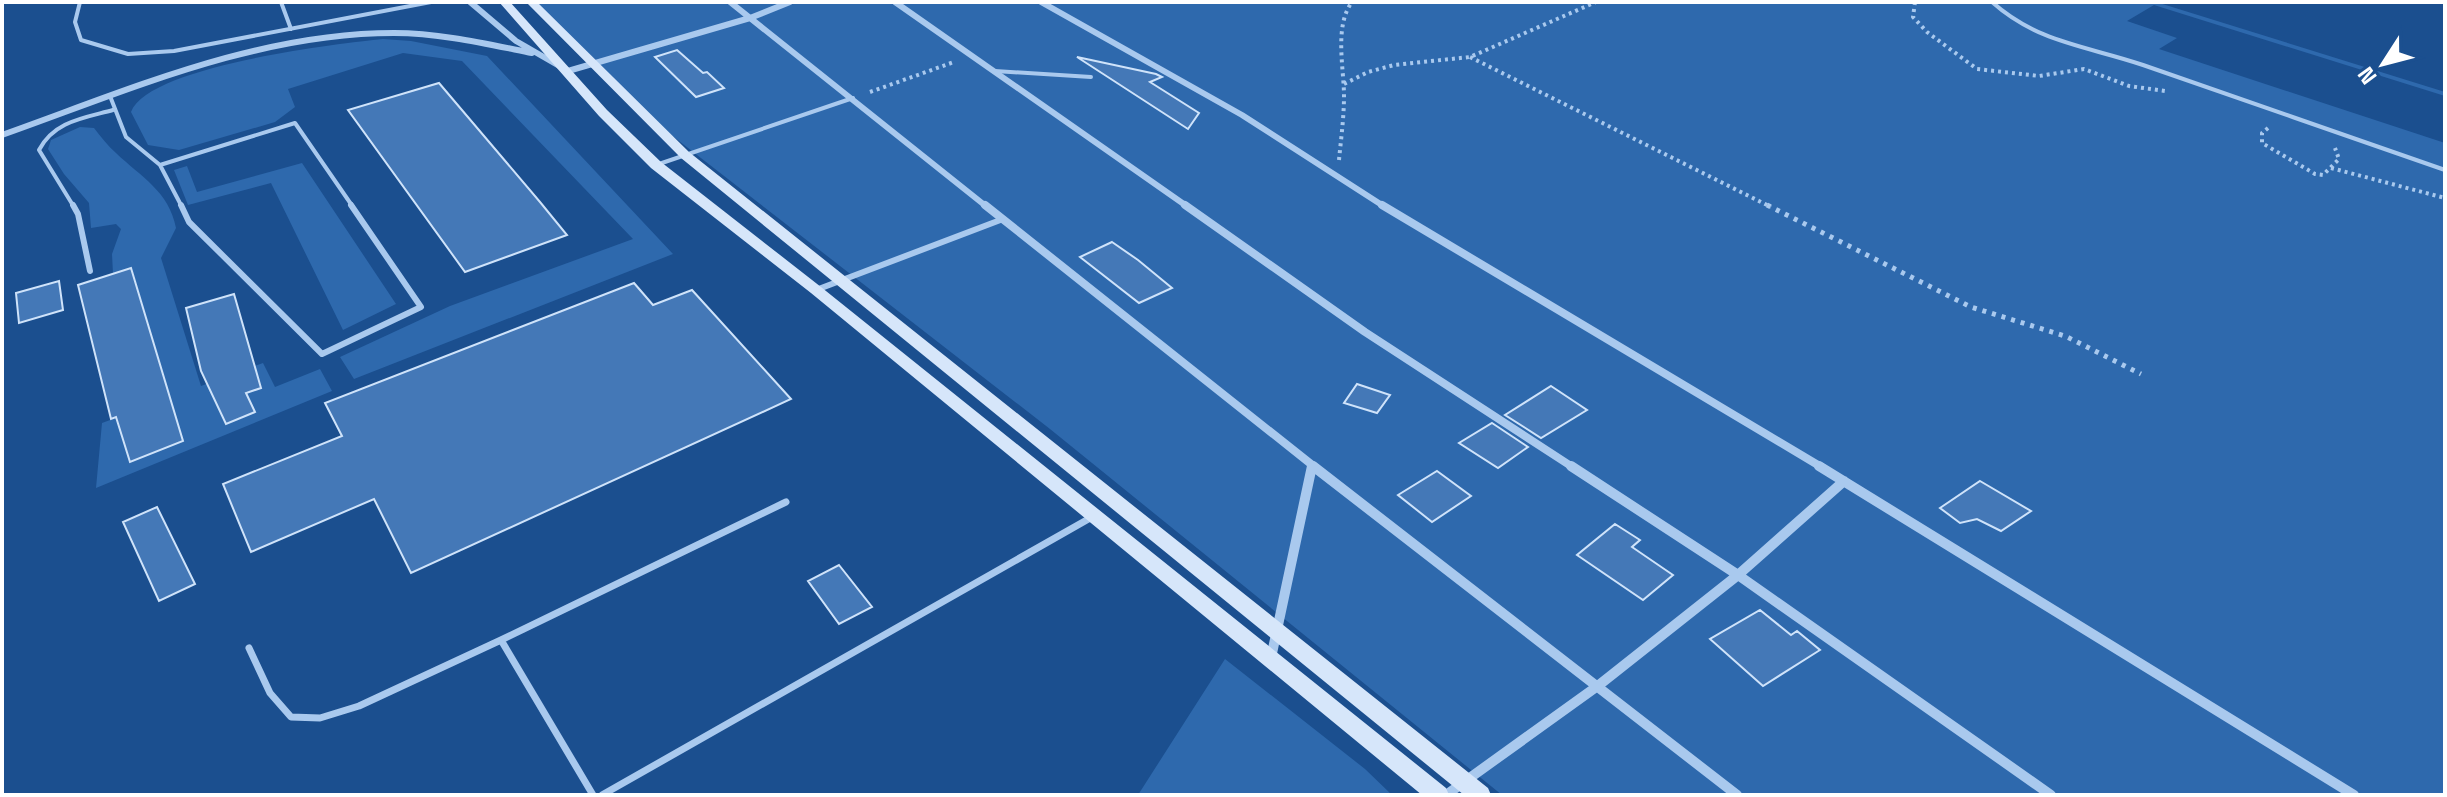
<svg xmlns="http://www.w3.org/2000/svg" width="2447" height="797" font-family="'Space Grotesk',sans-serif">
<rect width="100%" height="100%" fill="#1b4f8f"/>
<path fill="#2e69ad" d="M531 2H2156L2445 92V96L2154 5 2127 21 2177 38 2159 49 2445 143V795H1502L1050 429 643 113Z
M383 39 411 41 487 56 673 254 354 379 340 357 450 306 633 239 462 61 403 53 288 89 295 107 275 122 179 150 148 145 131 112C148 66 335 44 383 39Z
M80 127 94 128C101 137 108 146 116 153 141 177 169 191 176 228L161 258 201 386 263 363 275 387 320 369 332 391 96 488 102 423 170 398 132 269 113 274 112 254 121 229 116 224 91 228 89 203 64 174 48 149 51 140Z
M302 163 396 304 343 330 271 183 188 205 174 170 187 166 197 192Z
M1225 659 1365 769 1392 795H1138Z"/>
<path fill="#4478b7" stroke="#cfe3fa" stroke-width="2" d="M677 50 703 73 707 72 724 88 696 97 655 57Z
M1077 57 1156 74 1162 77 1150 82 1199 113 1188 129Z
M439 83 540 202 567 235 465 272 348 110Z
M1112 242 1138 260 1172 288 1139 303 1080 257Z
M131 268 183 441 130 462 116 417 111 419 78 285Z
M59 281 63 310 19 323 16 293Z
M634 283 653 305 692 290 791 399 411 573 374 499 251 552 223 484 342 436 325 403Z
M234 294 261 388 246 393 255 412 226 424 201 371 186 308Z
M1357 384 1390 395 1377 413 1344 403Z
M1551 386 1587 410 1541 438 1505 415Z
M1492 423 1528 447 1498 468 1459 443Z
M1437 471 1471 496 1432 522 1398 495Z
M1980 481 2031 511 2001 531 1977 519 1960 523 1940 508Z
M157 507 195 584 159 601 123 522Z
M1615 524 1640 540 1632 547 1673 575 1643 600 1577 555Z
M839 565 872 607 839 624 808 581Z
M1760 610 1791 635 1797 631 1820 650 1763 686 1710 639Z"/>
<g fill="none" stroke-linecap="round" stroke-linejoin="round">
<path stroke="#a9c9ee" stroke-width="4" stroke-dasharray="3 4" stroke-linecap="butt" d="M1915 2 1913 17 1927 32 1977 69 2039 76 2084 69 2129 86 2165 91
M1470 57 1771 207
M1344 84 1368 72 1394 65 1470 57 1596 2
M870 92 954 62
M2268 128 2262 133V143L2315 174 2323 175 2339 159 2335 148
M1339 160C1341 139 1344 117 1344 96 1344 68 1334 26 1352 2
M2331 168 2445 198"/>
<path stroke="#a9c9ee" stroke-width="5" stroke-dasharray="4 6" stroke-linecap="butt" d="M1767 205 1971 307 2065 336 2141 374"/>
<path stroke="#a9c9ee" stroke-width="4" d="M80 2 75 22 81 40 128 54 174 51 431 2
M281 2 291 29
M1992 2C2038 43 2087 46 2143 65 2244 100 2344 135 2445 170
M995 71 1091 77
M110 96 126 137 160 165
M160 165 182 207
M160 165 295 123 353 207
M656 165 853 98
M74 207 39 150C54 121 84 118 113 110"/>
<path stroke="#a9c9ee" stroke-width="6" d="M73 205 78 214 90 271
M181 205 189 222 322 354 421 307 351 205
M816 290 1003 219"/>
<path stroke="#a9c9ee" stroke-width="7" d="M501 640 786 502
M249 648 270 693 291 717 320 718 359 706 501 640 593 795
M602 795 1092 517"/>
<path stroke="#a9c9ee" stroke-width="6" d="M470 2 516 41 568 71 750 18 790 2
M730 2 987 207
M895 2 1188 207
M1041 2 1242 115 1385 207
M2 135C129 90 257 33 394 33 440 33 487 44 532 53"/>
<path stroke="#a9c9ee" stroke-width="8" d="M985 205 1316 468
M1185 205 1365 332 1574 468
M1382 205 1823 468"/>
<path stroke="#a9c9ee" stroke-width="10" d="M1313 466 1737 795
M1571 466 1738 575 2051 795
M1819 466 2354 795
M1271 658 1312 466
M1446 795 1599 685 1738 575 1844 481"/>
<path fill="#d6e6fa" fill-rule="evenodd" d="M499 2H510L607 110 661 162 821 287 1446 788 1449 795H1422L811 293 651 168 599 116Z
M526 2H537L689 152 1488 788 1491 795H1464L681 158Z"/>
</g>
<rect width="2447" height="797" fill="none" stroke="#ffffff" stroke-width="8"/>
<g transform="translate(2383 64) rotate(234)" stroke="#1b4f8f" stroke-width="6" paint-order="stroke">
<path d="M0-6L14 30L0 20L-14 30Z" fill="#ffffff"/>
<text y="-12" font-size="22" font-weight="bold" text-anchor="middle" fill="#ffffff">N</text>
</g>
</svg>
